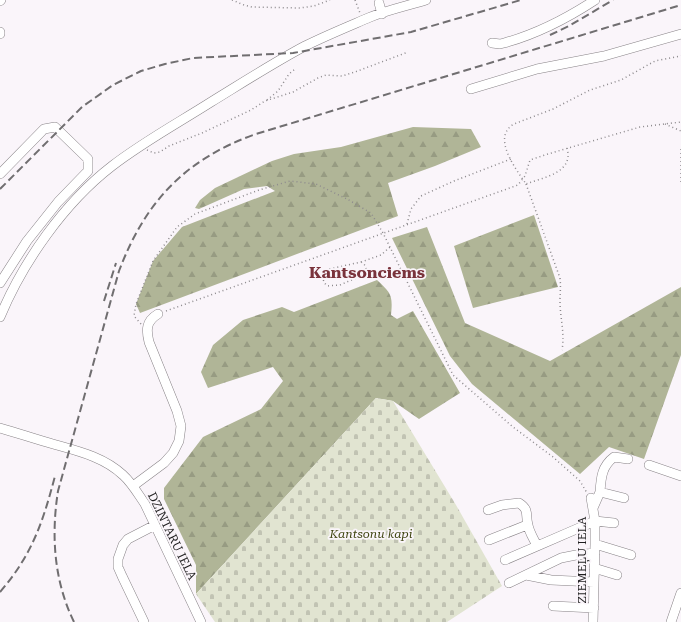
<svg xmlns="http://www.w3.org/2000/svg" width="681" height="622" font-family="'Roboto Serif',serif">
<defs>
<pattern id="forest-firs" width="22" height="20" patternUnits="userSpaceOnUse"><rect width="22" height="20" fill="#b0b597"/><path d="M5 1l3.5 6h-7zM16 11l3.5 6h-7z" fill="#979b82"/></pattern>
<pattern id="cemetery-stones" width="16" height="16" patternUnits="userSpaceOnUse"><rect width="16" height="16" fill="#e1e4d1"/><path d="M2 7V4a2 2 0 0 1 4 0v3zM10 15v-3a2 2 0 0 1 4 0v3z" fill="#c1c3b3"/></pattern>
</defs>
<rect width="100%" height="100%" fill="#faf5fa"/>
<path fill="url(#forest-firs)" d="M413 127 471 129 481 147 435 166 388 183 398 216 140 313 136 304 153 261 182 227 275 191 267 186 244 189 199 209 195 208 200 200 215 188 272 161 294 154 341 147Z
M534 215 558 287 473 308 454 246Z
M427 227 465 323 550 361 681 287V355L644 459 609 447 580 474 472 384 450 356 392 238Z
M377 280C391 293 393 295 391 315L397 319 413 311 460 393 419 419 393 401 376 398 196 594V565L164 499V488L203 437 261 409 283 381 273 367 208 388 201 372 213 345 243 320 282 307 294 312Z"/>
<path fill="url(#cemetery-stones)" d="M376 398 393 401 456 505 502 586 447 622H215L196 594Z"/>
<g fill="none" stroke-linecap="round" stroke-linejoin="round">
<defs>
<path id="minor" d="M0 1 1 0
M379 3 382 14
M0 32V34
M492 43 500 44 504 43C537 34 566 19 595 0
M471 89 537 69 604 56 681 34
M0 174 44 129 55 127 88 159V171L58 202 27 241 0 283
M0 317C23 262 64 203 112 166 143 142 178 123 211 102 242 83 273 63 305 46 325 36 347 27 368 18 387 10 407 6 426 0
M0 428C18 433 35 439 53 444 78 451 104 457 123 475 132 483 138 494 145 504L201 622
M649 465 681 476
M133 486 164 463 173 453 179 441 181 426 177 411 149 342C146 330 146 321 158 314
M600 492C601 477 602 466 614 457L628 459
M591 498 595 521V544L593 622
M593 508 600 492 624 498
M488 510 502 505 519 503C530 510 525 515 528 525 529 532 534 539 537 546
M489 540 527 525
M595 544 631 555
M505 560 595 521 614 523
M594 568 617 575
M526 575 551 580 594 582
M509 583 561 558 576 555 595 553
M553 606 594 608
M144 622 122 576 118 567V559L123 545 128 539 155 525
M671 622 681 593"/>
</defs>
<use href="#minor" stroke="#888387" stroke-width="10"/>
<path stroke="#8d8a8d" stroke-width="1.5" stroke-dasharray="1 3" stroke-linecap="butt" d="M232 0 244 5 252 7 300 8 314 6 330 0
M355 0 360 13
M267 100 278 91 289 74 295 69
M665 124 681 131
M567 148C574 173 544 177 526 184 516 169 491 137 514 124L553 109 590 90 621 80 655 61 681 56
M681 149V182
M147 150 154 153 160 152 169 146 202 133 251 110 265 101 293 92 318 78 326 75 342 76 355 72 408 52
M526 184 560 278C561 287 560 293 560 301 560 318 565 333 562 350
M407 224 411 209 421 196 454 181 511 159
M361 262C367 266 368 270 363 275L340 285 327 286C322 280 322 277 325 270Z
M361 262 381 255 390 247
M166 311 518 185 525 176 530 160 548 154 640 127 681 122
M141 324 134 316 136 304 153 261 177 227 195 214 259 190 290 181 316 184 347 199 371 213 383 233 453 375 513 427 553 457 580 481 587 493"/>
<use href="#minor" stroke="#fff" stroke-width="9"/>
<path stroke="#706e70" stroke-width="2" stroke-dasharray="8 4" stroke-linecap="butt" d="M550 35 569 26 613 0
M0 189 82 107 113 85 141 71 165 64 193 58 293 53 411 32 521 0
M104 301 116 263
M0 592C32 555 43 522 55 476
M74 622C54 581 51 536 58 491L119 271C145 202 185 159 256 134L681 5"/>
</g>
<g text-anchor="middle" stroke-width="3.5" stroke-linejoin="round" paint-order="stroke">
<g font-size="12" font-style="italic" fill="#3f4511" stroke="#faf5fa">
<text x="371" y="538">Kantsonu kapi</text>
</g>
<g font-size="12" fill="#1f1e1f" stroke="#faf5fa">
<text transform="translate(172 536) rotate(64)" y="4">DZINTARU IELA</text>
<text transform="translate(582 560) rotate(-90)" y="4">ZIEMEĻU IELA</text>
</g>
<g font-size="16" font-weight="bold" fill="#7a333c" stroke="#faf5fa">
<text x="367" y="278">Kantsonciems</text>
</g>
</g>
</svg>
